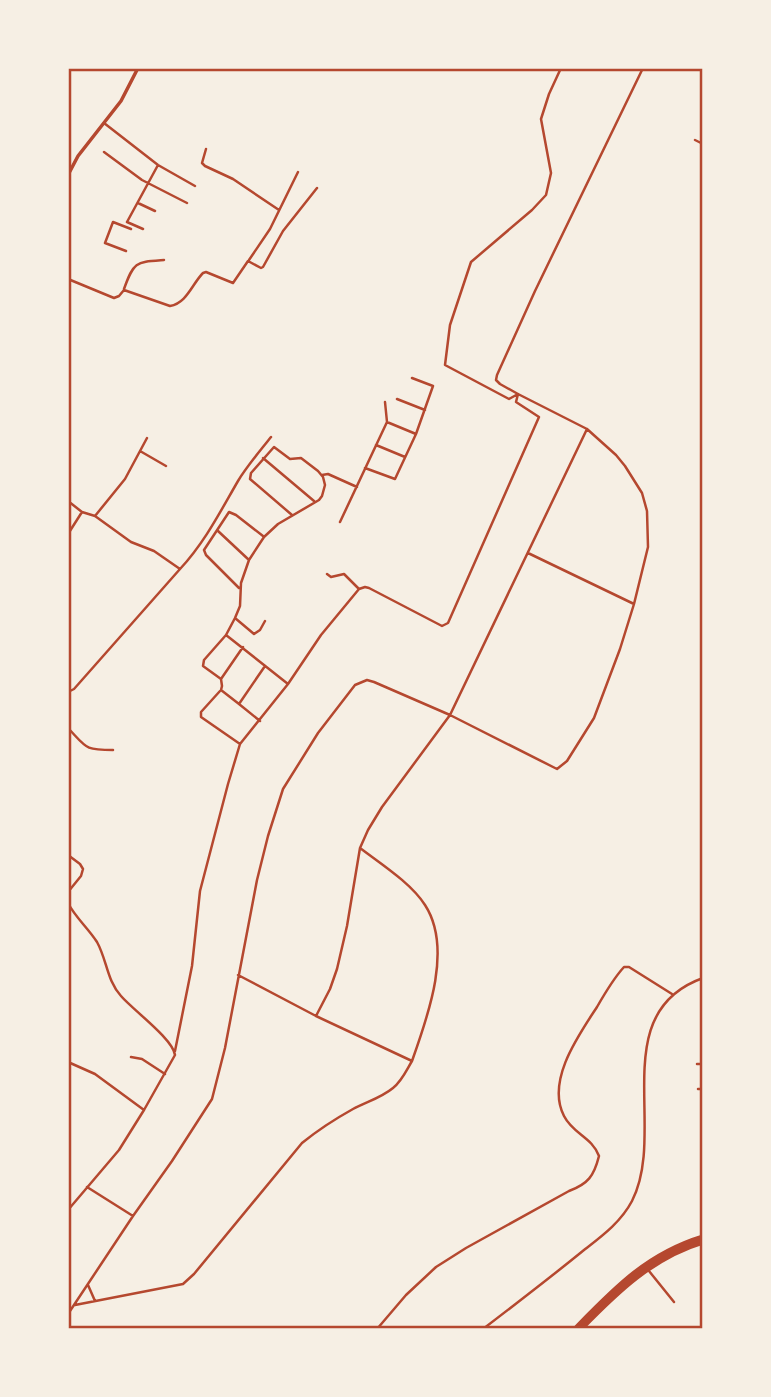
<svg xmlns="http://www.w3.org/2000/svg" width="771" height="1397" font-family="'Titillium Web',sans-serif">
<rect width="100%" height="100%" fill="#f6efe4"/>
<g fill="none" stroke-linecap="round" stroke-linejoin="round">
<path stroke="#b5482f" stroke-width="2.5" d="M104 123 158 165 195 186
M695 140 703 144
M206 149 202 163 205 166 233 179 279 210
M104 152 142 180 187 203
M138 203 155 211
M143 229 127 222 158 165
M126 251 105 243 113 222 131 229
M249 260 270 229 298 172
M68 279 114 298 119 296 124 290 170 306C187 303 192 284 203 273L206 272 233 283 248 261 261 268 263 267 283 231 317 188
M124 289C134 261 136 262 164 260
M518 394 509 399 445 365 450 325 471 262 532 210 546 195 551 173 541 119 549 94 561 68
M397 399 425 410
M387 422 416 434
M376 445 405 457
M140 451 166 466
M263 458 314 501
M365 468 395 479 416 434 433 386 412 378
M322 475 328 474 357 487
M68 501 82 512 95 516 131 542 154 551 180 569C205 542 220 512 238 481 247 466 260 451 271 437
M95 516 125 479 147 438
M340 522 387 422 385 402
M218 531 249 560
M68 534 82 512
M528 553 634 604
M327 574 331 577 344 574 359 589
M239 588 206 555 204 550 229 512 236 515 263 536
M235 618 254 634 260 630 265 621
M226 635 288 684
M221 679 243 647
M220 691 201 712V717L240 744
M68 692 74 689 180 569
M239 704 221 690 222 686 221 679 203 666 204 660 226 635 235 618 240 606 241 583 249 560 264 537 278 524 319 500 322 496 325 485 323 477 318 471 301 458 290 459 274 447 251 473 250 479 292 515
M260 721 239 704 265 666
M68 728C87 748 84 750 113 750
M360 848C381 864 411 883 425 905 453 948 428 1016 412 1061
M68 855 80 864 83 869 81 876 68 892
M68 903C75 917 88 928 97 942 107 960 107 981 121 996 133 1010 173 1039 175 1055L144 1110 119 1150 68 1210
M238 975 316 1016
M175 1051 192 966 200 891 228 784 240 744 288 684 321 635 359 589 365 587 369 588 442 626 448 623 539 417 516 402 518 394
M131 1057 142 1059 165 1074
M68 1062 95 1074 144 1110
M697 1064H703
M698 1089H703
M87 1187 133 1216
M649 1271 674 1302
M88 1285 95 1301
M75 1305 183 1284 194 1274 302 1143C318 1130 335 1119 353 1109 366 1102 381 1098 393 1088 402 1081 406 1071 412 1061L316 1016 330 989 337 969 347 926 360 848 368 830 382 807 450 715 587 429
M68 1314 133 1216 172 1161 212 1099 225 1048 257 880 268 836 283 789 318 733 355 685 367 680 374 682 450 715 557 769 567 761 594 718 620 649 634 604 648 547 647 511 642 493 625 466 616 455 587 429 518 394 500 384 496 380 497 375 535 291 643 68
M377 1329 406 1295 436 1267 466 1248 569 1191C588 1184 594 1176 599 1156 592 1137 573 1134 564 1116 546 1081 578 1036 597 1007 605 993 613 979 624 967H629L672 994
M483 1329C517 1303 551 1277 584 1250 602 1236 621 1222 632 1201 668 1131 605 1013 703 978"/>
<path stroke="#b5482f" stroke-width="3.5" d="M68 175 78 156 121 101 138 68"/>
<path stroke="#b5482f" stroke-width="5" d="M575 1329C614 1289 647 1254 703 1237
M581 1329C617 1292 653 1257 703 1242"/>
</g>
<rect width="771" height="1397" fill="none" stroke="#f6efe4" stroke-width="140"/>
<rect x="70" y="70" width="631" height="1257" fill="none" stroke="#b5482f" stroke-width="2.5"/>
</svg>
